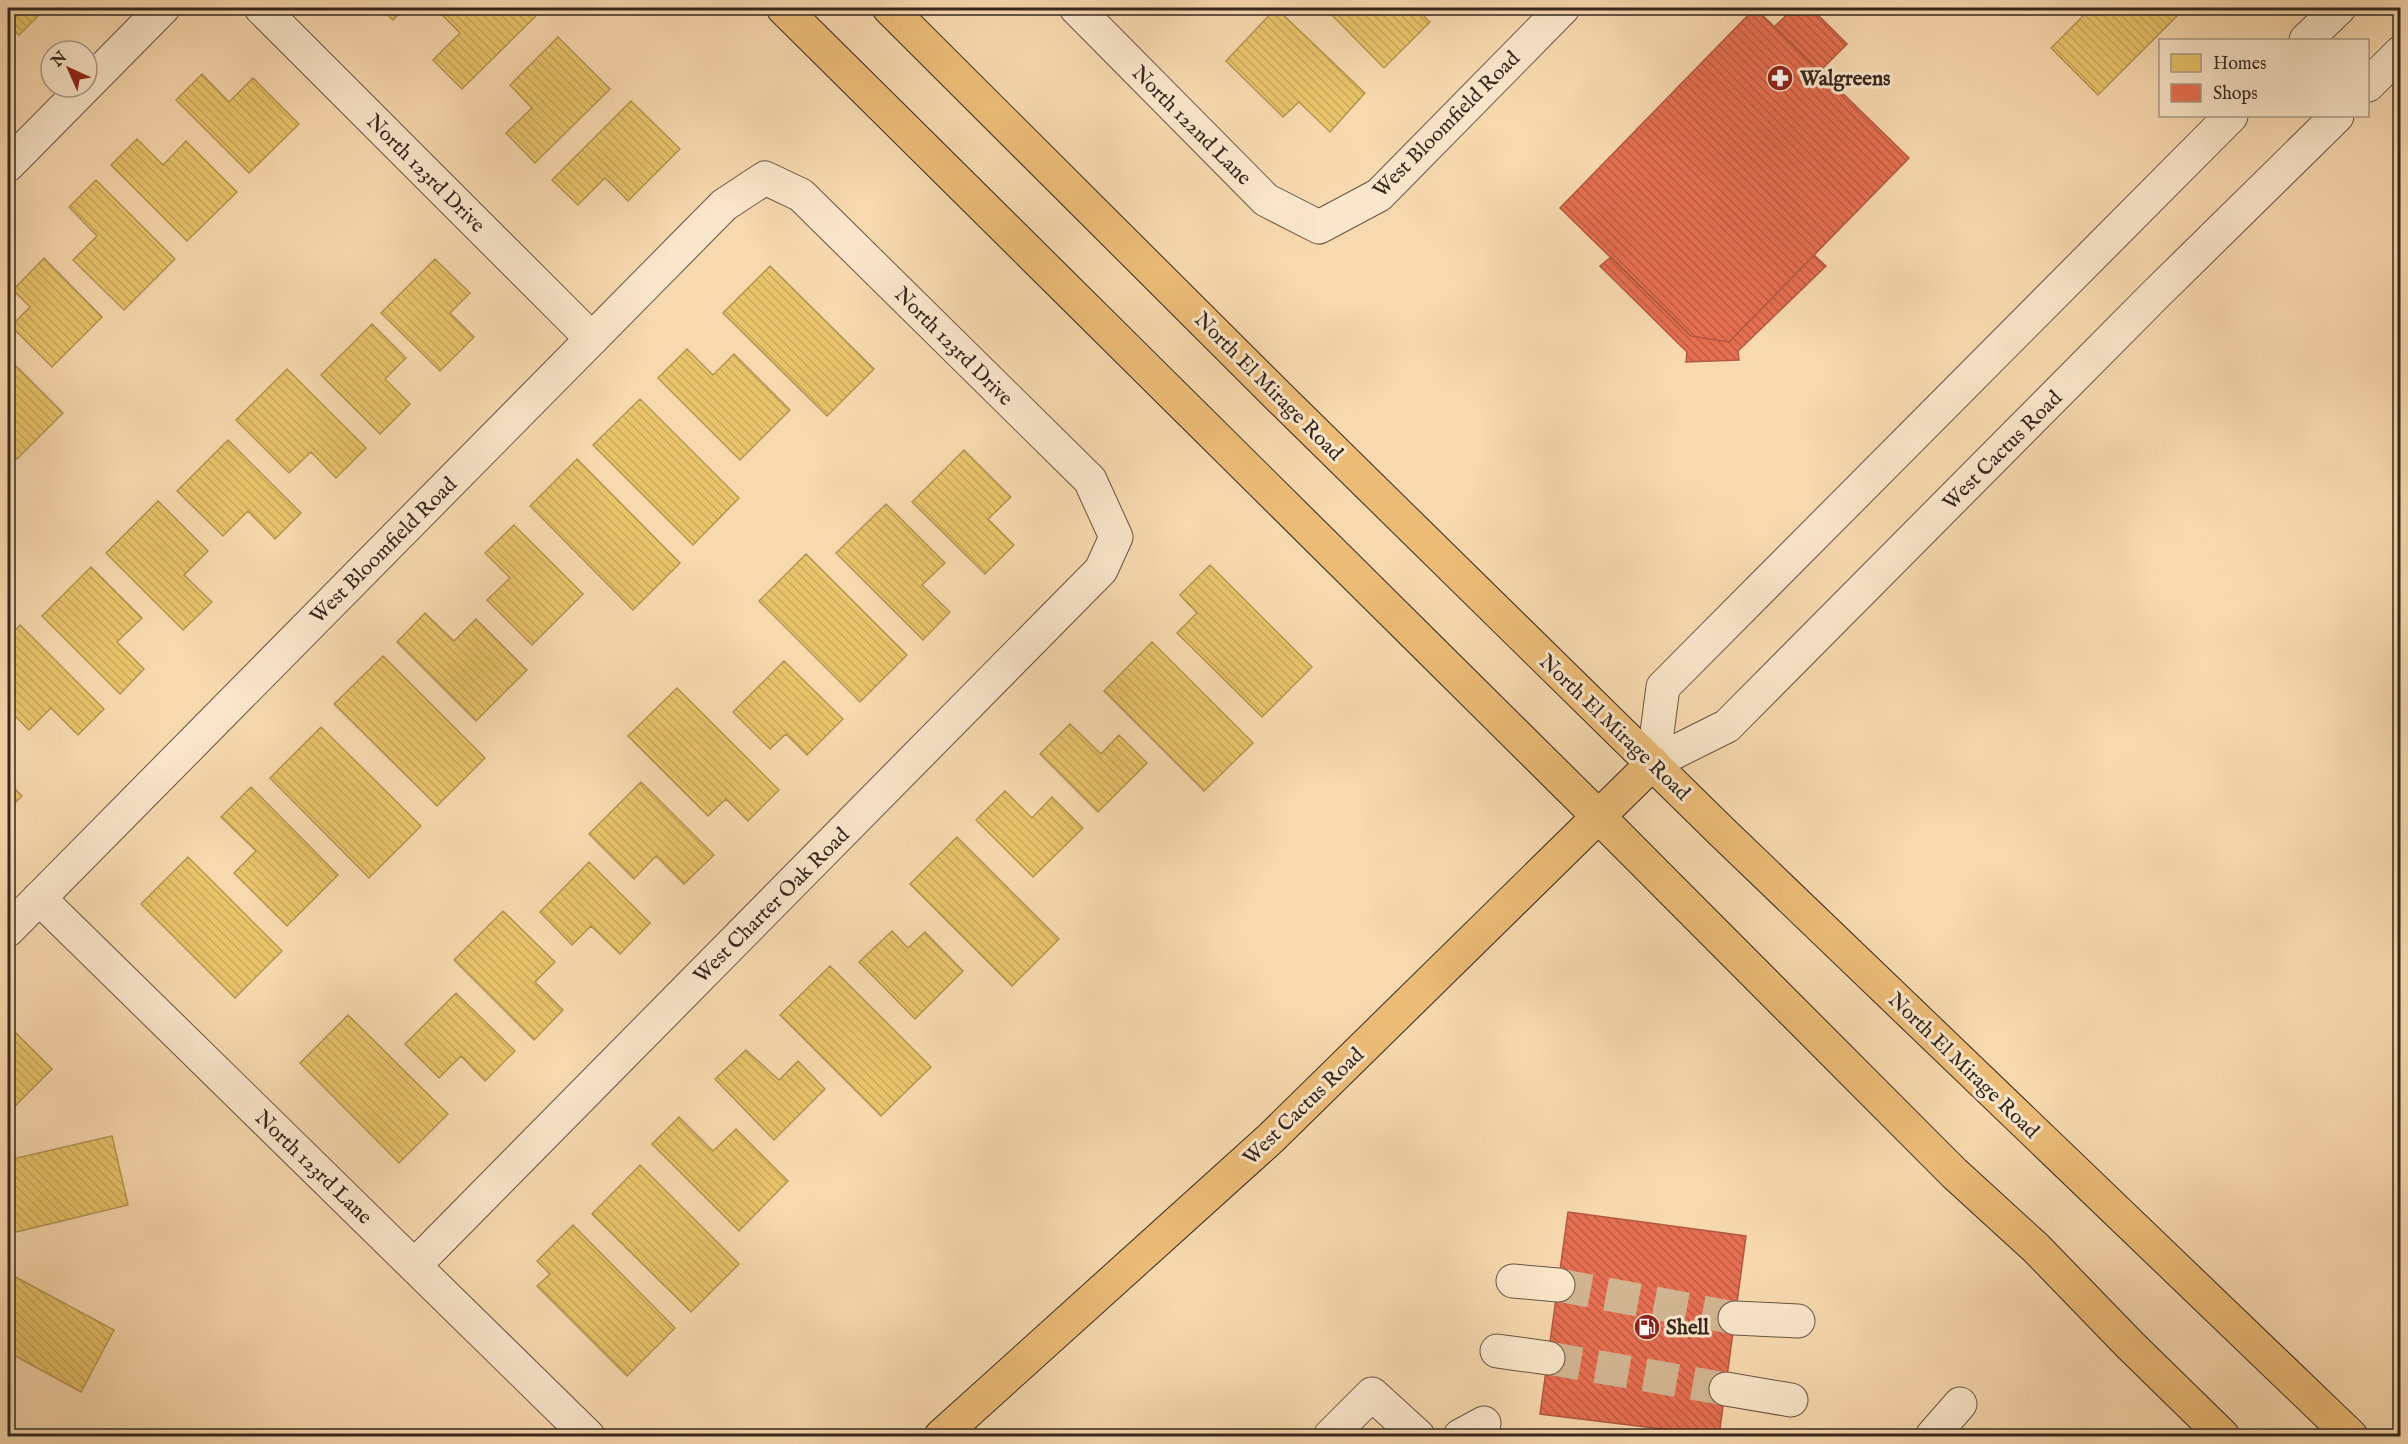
<svg xmlns="http://www.w3.org/2000/svg" width="2408" height="1444" font-family="'IM FELL English',serif">
<defs>
<pattern id="homes-back-hatch" width="6" height="6" patternUnits="userSpaceOnUse" patternTransform="scale(1.5)"><rect width="6" height="6" fill="#e9c46a"/><path d="M-1 5l2 2M0 0l6 6M5-1l2 2" fill="none" stroke="#c8a85b"/></pattern>
<pattern id="shops-back-hatch" width="6" height="6" patternUnits="userSpaceOnUse" patternTransform="scale(1.5)"><rect width="6" height="6" fill="#e76f51"/><path d="M-1 5l2 2M0 0l6 6M5-1l2 2" fill="none" stroke="#bc5b43"/></pattern>
</defs>
<rect width="100%" height="100%" fill="#f8d9ae"/>
<filter id="stains"><feTurbulence type="fractalNoise" baseFrequency=".00333" numOctaves="4"/><feColorMatrix values="0 0 0 0 .2 0 0 0 0 .09 0 0 0 0 .02 0 0 0 .5 -.17"/></filter>
<radialGradient id="worn" r=".72"><stop offset=".6" stop-color="#630" stop-opacity="0"/><stop offset="1" stop-color="#630" stop-opacity=".3"/></radialGradient>
<path fill="url(#homes-back-hatch)" stroke="#b39553" stroke-width="1.5" d="M8 8H43L45 9 19 35 8 24Z
M380 8H405L393 20Z
M438 8H544L462 89 433 60 460 33 436 9Z
M1276 8 1365 93 1330 132 1299 102 1283 117 1226 61Z
M1325 8H1415L1430 22 1384 68Z
M2091 8H2185L2098 95 2051 48Z
M558 37 610 89 535 163 506 133 532 108 510 85Z
M202 74 229 102 253 78 299 124 249 173 176 100Z
M631 101 680 149 628 201 605 178 578 205 552 180Z
M137 139 163 165 186 141 237 192 187 241 111 165Z
M96 180 175 259 124 310 73 260 97 236 69 207Z
M44 258 102 317 52 367 11 326 30 307 13 290Z
M435 259 470 293 450 313 474 337 440 371 381 313Z
M770 266 874 369 827 416 723 313Z
M372 324 406 358 385 379 410 404 380 434 321 375Z
M687 349 713 375 734 354 790 410 740 460 658 378Z
M8 358 63 413 17 459 8 450Z
M287 369 366 448 336 478 311 452 289 473 236 420Z
M640 399 739 498 693 545 593 445Z
M228 440 301 513 275 539 248 511 223 536 177 491Z
M964 450 1011 497 988 519 1014 545 985 574 912 502Z
M577 459 680 563 633 610 530 506Z
M158 501 208 551 184 575 212 602 183 630 106 553Z
M886 504 945 563 922 585 950 612 923 640 836 553Z
M514 525 583 594 532 645 487 600 510 578 485 553Z
M806 554 907 655 860 702 759 601Z
M1210 565 1312 667 1262 717 1177 633 1197 613 1180 595Z
M91 567 142 618 117 642 144 669 120 694 42 616Z
M425 613 454 641 476 619 527 670 476 721 397 642Z
M20 625 104 709 78 735 51 708 29 730 8 709V637Z
M1152 642 1253 743 1204 791 1104 691Z
M383 656 485 758 437 806 334 704Z
M784 661 843 719 807 755 786 734 770 749 733 712Z
M677 688 779 790 748 821 726 799 708 816 628 736Z
M1070 724 1101 754 1119 735 1147 763 1098 812 1040 754Z
M321 727 421 826 369 878 270 778Z
M8 743 15 750 8 757Z
M8 782 22 796 8 810Z
M641 782 714 855 684 884 656 856 634 879 589 834Z
M251 787 338 875 287 926 234 873 256 851 221 817Z
M1005 791 1032 818 1052 797 1083 828 1033 877 976 820Z
M957 837 1059 939 1012 986 910 884Z
M188 857 282 951 235 998 141 904Z
M589 862 650 923 620 954 591 926 572 945 540 912Z
M503 911 555 962 535 982 563 1010 534 1040 454 960Z
M892 931 908 948 925 932 963 971 915 1019 859 962Z
M830 966 931 1067 881 1116 780 1015Z
M456 993 515 1051 485 1081 461 1056 439 1078 405 1044Z
M348 1015 448 1114 399 1163 300 1063Z
M8 1025 52 1069 8 1113Z
M746 1050 779 1080 798 1061 825 1089 774 1140 715 1079Z
M679 1117 713 1151 736 1129 788 1181 739 1231 652 1144Z
M112 1136 128 1205 8 1234V1160Z
M640 1165 739 1264 691 1312 592 1214Z
M573 1225 675 1328 627 1376 537 1286 550 1274 537 1261Z
M8 1273 114 1330 81 1392 8 1352Z"/>
<path fill="url(#shops-back-hatch)" stroke="#b15942" stroke-width="1.5" d="M1755 8 1909 158 1729 342 1691 336 1560 208Z
M1794 8H1811L1847 44 1820 71 1774 27Z
M1814 255 1826 266 1738 351 1739 360 1686 362 1687 352 1600 266 1611 257 1691 336 1729 342Z
M1568 1212 1746 1236 1719 1436 1540 1414Z"/>
<g fill="none" stroke-linecap="round" stroke-linejoin="round">
<path stroke="#d1b591" stroke-width="33" stroke-dasharray="33 16" stroke-linecap="butt" d="M1558 1285 1735 1318
M1548 1358 1726 1389"/>
<defs>
<path id="minor" d="M261 8 592 339
M1076 8 1266 200 1319 227 1379 195 1563 8
M2306 40 2339 8
M87 85 163 8
M2368 85 2400 53
M8 165 85 87
M1653 763 1727 726 2156 294 2337 116
M1653 763 1663 687 2231 116
M39 898 588 1436
M8 930 724 205 765 178 801 195 1090 480 1116 537 1101 570 415 1265
M1513 1281 1558 1285
M1735 1318 1798 1321
M1497 1351 1548 1358
M1726 1389 1791 1400
M1330 1436 1372 1394 1418 1436
M1460 1436 1484 1423
M1932 1436 1960 1404"/>
<path id="major" d="M783 8 1598 816 1954 1173 2036 1248 2130 1345 2223 1436
M889 8 1280 398 1722 832 2351 1436
M941 1436 1271 1138 1653 763"/>
</defs>
<use href="#minor" stroke="#655442" stroke-width="35"/>
<use href="#major" stroke="#34271e" stroke-width="35"/>
<use href="#minor" stroke="#fae6ca" stroke-width="33"/>
<use href="#major" stroke="#ecbc77" stroke-width="33"/>
</g>
<defs>
<symbol id="pharmacy-disc" viewBox="-11 -11 22 22"><circle r="9.5" fill="#8f2418" stroke="#fae6ca"/><path d="M-2-6h4v4h4v4h-4v4h-4v-4h-4v-4h4Z" fill="#fff"/></symbol>
<symbol id="fuel-disc" viewBox="-11 -11 22 22"><circle r="9.5" fill="#8f2418" stroke="#fae6ca"/><path d="M-5.5-6h7V0h2V4h1.3V-2.5L3-4.5l.8-.8L6-3V5H2.5V1h-1V6h-7ZM-4.2-4.7v3.2H.2V-4.7Z" fill="#fff"/></symbol>
</defs>
<g fill-rule="evenodd">
<use href="#pharmacy-disc" x="1765" y="63" width="30" height="30"/>
<use href="#fuel-disc" x="1632" y="1312" width="30" height="30"/>
</g>
<g text-anchor="middle" stroke-width="6" stroke-linejoin="round" paint-order="stroke">
<g font-size="21" font-weight="bold" fill="#34271e" stroke="#fae6ca" text-anchor="start">
<text x="1800" y="85">Walgreens</text>
<text x="1666" y="1334">Shell</text>
</g>
<g font-size="21" fill="#34271e" stroke="#fae6ca">
<text transform="translate(1446 124) rotate(-45)" y="7">West Bloomfield Road</text>
<text transform="translate(1192 125) rotate(45)" y="7">North 122nd Lane</text>
<text transform="translate(426 173) rotate(45)" y="7">North 123rd Drive</text>
<text transform="translate(954 346) rotate(45)" y="7">North 123rd Drive</text>
<text transform="translate(1269 386) rotate(45)" y="7">North El Mirage Road</text>
<text transform="translate(2002 450) rotate(-45)" y="7">West Cactus Road</text>
<text transform="translate(383 550) rotate(-45)" y="7">West Bloomfield Road</text>
<text transform="translate(1615 727) rotate(44)" y="7">North El Mirage Road</text>
<text transform="translate(771 905) rotate(-45)" y="7">West Charter Oak Road</text>
<text transform="translate(1964 1065) rotate(44)" y="7">North El Mirage Road</text>
<text transform="translate(1303 1106) rotate(-44)" y="7">West Cactus Road</text>
<text transform="translate(314 1167) rotate(44)" y="7">North 123rd Lane</text>
</g>
</g>
<rect width="2408" height="1444" fill="none" stroke="#f8d9ae" stroke-width="30"/>
<rect x="9" y="9" width="2390" height="1426" fill="none" stroke="#34271e" stroke-width="3"/>
<rect x="15" y="15" width="2378" height="1414" fill="none" stroke="#34271e" stroke-width="1.5"/>
<rect x="2159" y="39" width="210" height="78" fill="#fae6ca" stroke="#ab9a85" stroke-width="1.5"/>
<rect x="2171" y="54" width="30" height="18" fill="#e9c46a" stroke="#ab9a85" stroke-width="1.5"/>
<text x="2213" y="69" font-size="18" fill="#34271e">Homes</text>
<rect x="2171" y="84" width="30" height="18" fill="#e76f51" stroke="#ab9a85" stroke-width="1.5"/>
<text x="2213" y="99" font-size="18" fill="#34271e">Shops</text>
<g transform="translate(69 69) rotate(315)"><circle r="28" fill="#fae6ca" stroke="#ab9a85" stroke-width="1.5"/>
<path d="M0-4.5L10 22L0 15L-10 22Z" fill="#8f2418"/>
<text y="-9" font-size="16" font-weight="bold" text-anchor="middle" fill="#34271e">N</text>
</g>
<rect width="100%" height="100%" filter="url(#stains)"/>
<rect width="100%" height="100%" fill="url(#worn)"/>
</svg>
